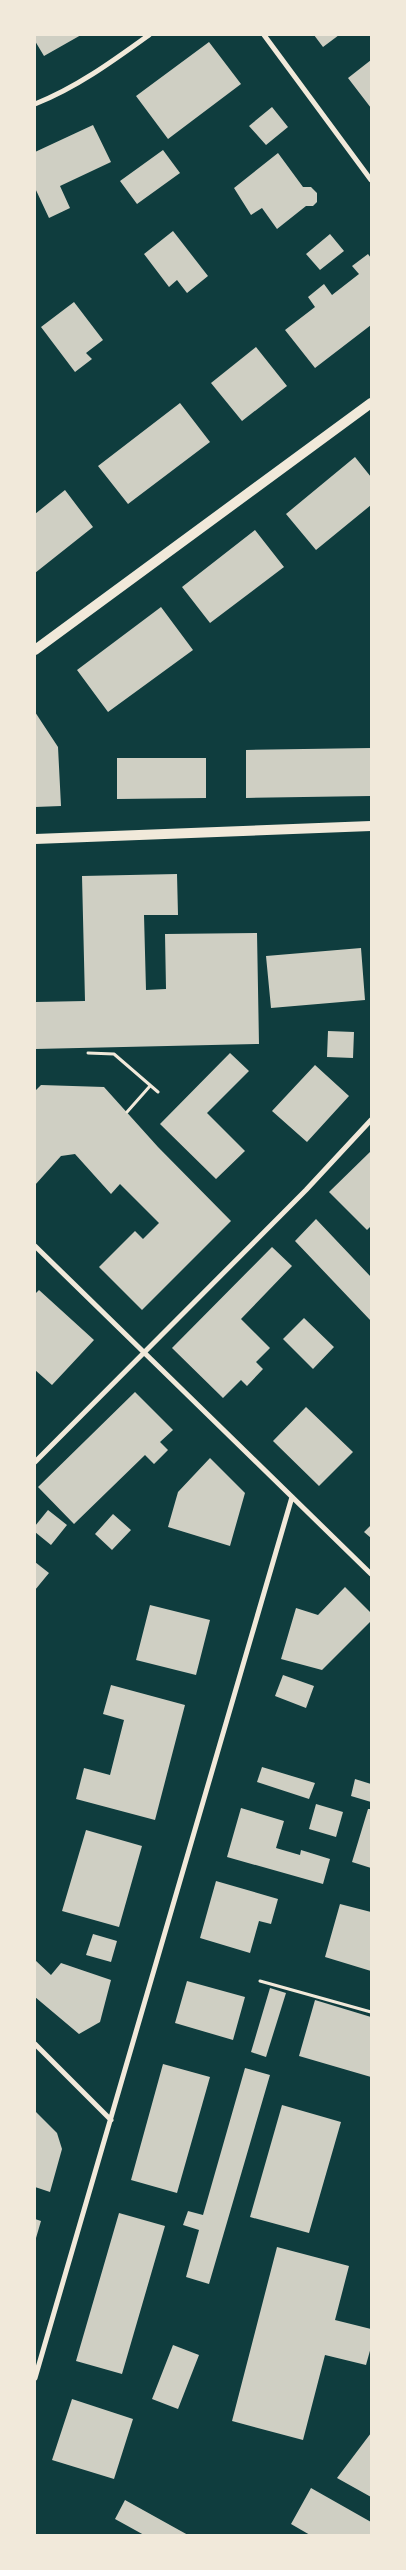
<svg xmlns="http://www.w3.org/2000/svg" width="406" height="2570" font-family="Mulish,sans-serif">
<rect width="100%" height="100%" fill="#0f3d3e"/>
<path fill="#cfcfc3" d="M35 35H81L44 56 35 41Z
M314 35H339L323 47Z
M209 42 241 84 168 139 136 96Z
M371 60V108L348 78Z
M272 107 288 127 266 145 249 126Z
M93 125 111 162 60 186 70 208 49 218 35 188V152Z
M163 150 180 173 137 204 120 181Z
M278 153 303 187H311L317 193V202L313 206H306L277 229 262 208 251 215 234 188Z
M173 231 208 276 187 293 177 280 169 287 144 254Z
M330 234 344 251 320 270 306 254Z
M368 254 371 258V325L315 368 285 330 315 307 308 297 324 284 332 295 359 274 352 266Z
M74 302 103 340 86 353 92 359 75 372 41 327Z
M256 347 287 386 242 421 211 383Z
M180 403 210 442 128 504 98 466Z
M355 457 371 477V505L316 550 286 514Z
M65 490 93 527 35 573V514Z
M255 530 284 567 210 623 182 587Z
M161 607 193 650 108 712 77 670Z
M35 712 58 747 61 806 35 807Z
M371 748V796L246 798V750Z
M117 758H206V798L117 799Z
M177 874 178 915H144L146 990 166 989 165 934 257 933 259 1044 35 1049V1002L85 1001 82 876Z
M361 948 365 1000 271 1008 266 956Z
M328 1031 354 1032 353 1058 327 1057Z
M230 1053 249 1071 207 1113 245 1151 216 1179 160 1124Z
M315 1065 349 1096 307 1142 272 1111Z
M41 1085 104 1087 158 1147 231 1221 142 1310 99 1267 135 1231 143 1239 159 1223 120 1184 111 1194 75 1154 61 1156 35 1185V1091Z
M371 1151V1226L367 1230 329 1192Z
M316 1219 371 1277V1321L295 1241Z
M272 1247 292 1266 241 1319 270 1348 256 1362 263 1369 247 1386 241 1380 223 1398 172 1348Z
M39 1290 94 1340 52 1385 35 1370V1294Z
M304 1318 334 1347 313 1369 283 1339Z
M135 1392 173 1430 160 1442 168 1450 154 1464 145 1455 74 1524 38 1487Z
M306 1407 353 1452 319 1486 273 1441Z
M210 1458 245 1493 230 1546 168 1527 178 1492Z
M48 1510 67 1525 51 1545 35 1532V1526Z
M113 1514 131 1530 112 1550 95 1534Z
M371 1525V1538L364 1532Z
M35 1562 49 1573 35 1590Z
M345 1587 371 1613V1621L322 1670 281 1659 296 1608 318 1615Z
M150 1605 210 1620 196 1675 136 1660Z
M283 1675 314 1686 306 1708 275 1696Z
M111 1685 185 1705 155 1820 76 1799 84 1768 110 1775 124 1720 103 1714Z
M262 1767 315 1783 309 1799 257 1782Z
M355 1779 371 1784V1802L351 1796Z
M316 1804 343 1812 336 1837 309 1829Z
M241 1808 284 1821 276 1848 300 1855 301 1850 330 1859 323 1884 227 1857Z
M368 1809H371V1868L352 1862Z
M86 1830 142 1846 119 1927 62 1911Z
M216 1881 278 1899 271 1924 259 1921 250 1953 200 1938Z
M340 1904 371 1912V1971L325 1957Z
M93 1934 117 1941 111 1962 86 1955Z
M35 1960 51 1975 61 1963 111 1980 100 2022 79 2034 35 1997Z
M187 1981 245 1997 233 2040 175 2023Z
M270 1988 286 1993 266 2057 251 2052Z
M315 2000 371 2017V2077L299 2056Z
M163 2064 210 2077 177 2193 131 2180Z
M245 2068 270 2075 209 2284 186 2277 199 2230 183 2225 188 2211 203 2215Z
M282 2105 341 2122 309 2233 250 2217Z
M35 2111 57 2133 62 2149 50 2192 35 2187Z
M119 2213 165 2226 122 2374 76 2361Z
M35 2219 41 2221 36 2238H35Z
M277 2247 349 2266 335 2320 371 2329V2347L366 2365 325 2355 303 2440 232 2421Z
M173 2345 199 2355 178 2409 152 2399Z
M72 2399 133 2419 114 2479 52 2460Z
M371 2433V2497L337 2478Z
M311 2488 371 2522V2535H310L291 2524Z
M125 2500 188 2535H144L115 2519Z"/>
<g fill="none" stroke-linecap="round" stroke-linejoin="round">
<path stroke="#f1e9da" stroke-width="3" d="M88 1053 114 1054 158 1092
M127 1112 150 1086
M260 1981 371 2012"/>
<path stroke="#f1e9da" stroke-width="5" d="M264 35 371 180
M35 104C76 88 113 61 149 35
M35 1246 371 1574
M35 1462 306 1190 371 1120
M35 2044 111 2120
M35 2378 292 1497"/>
<path stroke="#f1e9da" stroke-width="10" d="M35 650 371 403
M35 839 371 826"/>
</g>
<rect width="406" height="2570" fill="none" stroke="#f1e9da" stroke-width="72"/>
</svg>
